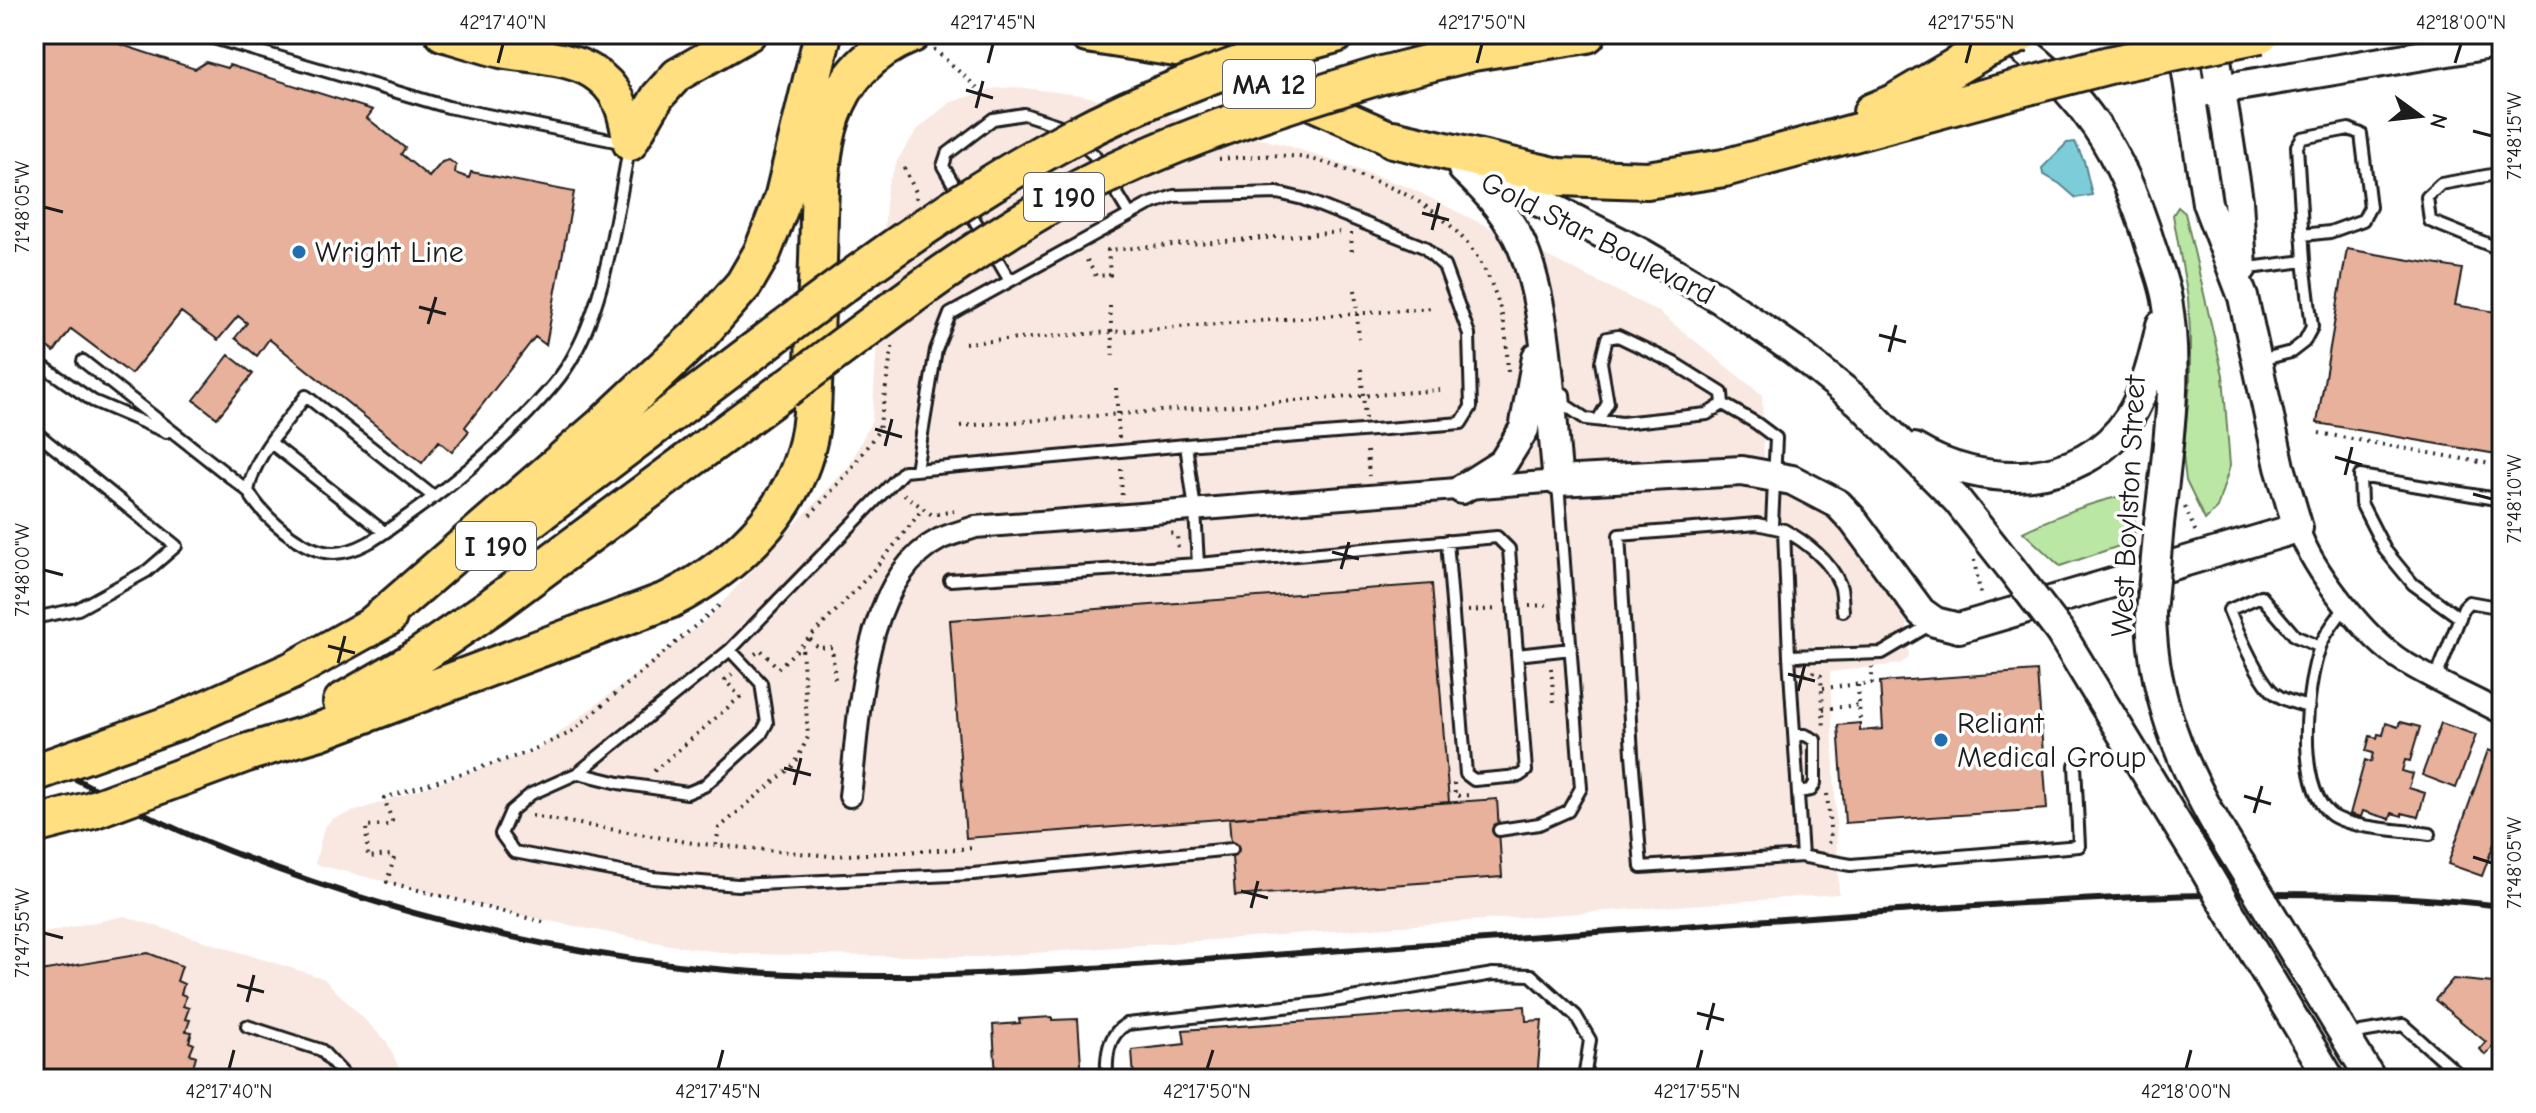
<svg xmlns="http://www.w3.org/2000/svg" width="2536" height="1113" font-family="'Comic Neue',sans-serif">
<rect width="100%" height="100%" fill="#fff"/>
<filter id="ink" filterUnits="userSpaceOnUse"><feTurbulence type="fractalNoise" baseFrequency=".0125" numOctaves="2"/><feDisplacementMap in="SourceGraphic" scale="16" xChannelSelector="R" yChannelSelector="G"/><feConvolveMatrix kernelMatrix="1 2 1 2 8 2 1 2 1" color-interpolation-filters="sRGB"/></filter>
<g filter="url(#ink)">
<path fill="#f8e8e1" d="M1015 87 1081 95 1286 145 1408 187 1659 312 1762 395 1765 487 1808 498 1844 527 1907 614 1909 658 1899 664 1830 672 1839 894 978 957 734 954 670 945 514 914 315 864 324 828 332 819 537 750 705 621 849 466 872 420 887 187 898 159 917 130 949 103 991 89Z
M124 916 323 978 387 1042 404 1079H34V935Z"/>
<path fill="#bbe7a4" stroke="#6c8260" stroke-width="2" d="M2178 207 2185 213 2223 375 2230 466 2217 508 2205 520 2186 481 2183 455 2190 383V332L2188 298 2173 215Z
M2121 496 2136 500 2134 541 2060 566 2023 532C2055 516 2086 504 2121 496Z"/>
<path fill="#7dccda" stroke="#56868e" stroke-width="2" d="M2075 142 2084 161 2092 195 2076 198 2060 184 2043 174 2042 168 2067 143Z"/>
<path fill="#e7b19c" stroke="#1c1c1c" stroke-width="2" d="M34 34H89L195 69 206 62 227 68 229 65 373 110 367 118 405 148 401 154 429 177 442 162 449 160 456 165 455 173 469 178 471 172 574 192 546 345 535 337 465 427 469 431 452 452 439 441 422 463 269 339 257 356 235 338 247 323 238 316 218 340 181 312 131 374 71 329 54 352 34 337Z
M2347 249 2462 269 2455 305 2502 313V455L2317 423Z
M229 355 253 374 217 418 194 400Z
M1432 584 1449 802 966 838 950 620Z
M2037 671 2047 809 1845 823 1838 725 1860 723V731L1883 729 1880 682Z
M2400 722 2420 727 2410 761 2405 760 2402 771 2413 774 2409 788 2425 793 2418 817 2402 813V816L2392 813 2390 819 2363 811 2361 817 2350 814 2365 760 2371 762 2373 753 2366 751 2370 736 2377 738 2378 734 2383 735 2386 723 2398 727Z
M2441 723 2476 735 2456 788 2422 775Z
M2488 750 2502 755V843L2495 841 2482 876 2448 864Z
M1497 799 1502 877 1235 896 1229 818Z
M148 953 182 966 177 981 184 984 181 994 186 996 183 1006 189 1008 185 1019 190 1020 186 1031 192 1032 189 1042 194 1044 190 1054 196 1056 193 1067 198 1068 194 1079H34V972Z
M2453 979 2493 983 2502 992V1056L2493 1047 2485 1055 2480 1049 2486 1042 2435 1000Z
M1525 1006 1526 1021 1542 1020 1537 1079H1134L1132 1050 1185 1044 1183 1030Z
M1052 1017V1020L1078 1019 1082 1079H996L993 1025 1020 1023 1019 1019Z"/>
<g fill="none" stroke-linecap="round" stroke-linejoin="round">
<defs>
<path id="lane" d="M200 34 448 107 630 144C617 210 607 296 574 355 563 376 545 395 529 412 489 454 455 482 409 515 386 531 363 552 334 553 303 553 262 516 248 491 255 454 284 425 306 396L434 497
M1079 142 1094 155 1102 168
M2502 173 2441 184 2427 197 2430 221 2502 250
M1110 182 1130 215
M2242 269 2304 261
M1010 281 943 166 947 154 993 119 1024 114 1058 125 1066 132
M34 360 93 401 166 432
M2260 360 2291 352 2304 342 2312 327 2304 261 2297 146 2302 138 2349 129 2361 134 2370 207 2363 220 2330 232 2302 235
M83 361 248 491
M1564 394 1565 405 1586 419 1622 423 1707 414 1723 404 1722 393 1674 363 1618 336 1607 338 1601 362 1608 403 1598 420
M1723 404 1756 423 1776 438 1772 526
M34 431 176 546 147 571 78 609 34 618
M271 443 384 532
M916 470 936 350 950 314 1148 205 1174 196 1278 193 1303 199 1424 247 1444 266 1469 334 1471 407 1461 423 1186 445
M1784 530C1805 541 1831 561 1840 585 1843 593 1842 603 1843 611
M1198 564 1497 537 1509 549 1526 771 1519 776 1474 780 1466 774 1447 541
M2346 606C2337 619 2325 632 2320 647 2306 686 2296 783 2329 813 2346 829 2406 830 2430 834
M2460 618 2413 584 2385 550 2361 503 2360 476 2502 500
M730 650 761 683 767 723 761 734 704 786 687 793 619 783 578 773 730 650 904 471 1186 445 1195 510 1198 564 950 580
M1517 655 1571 649
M1789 656 1784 530 1757 524 1619 535 1632 754 1641 867 1802 856 1789 656 1882 653 1933 623
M2436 678 2464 607 2469 602 2502 608
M2309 707C2297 704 2278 699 2270 689 2255 671 2238 632 2229 610L2261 596 2295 636 2320 647
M1794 735H1805L1815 740V783L1811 790 1798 792
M578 773 531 794 511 811 501 834 514 852 653 878 738 885 973 874 1232 849
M1499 830 1539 824 1568 811 1581 788 1558 483
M1800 856 1851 865 2079 846 2075 765
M247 1026 321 1050 348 1079
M2349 1040 2361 1032 2403 1025 2464 1079
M1107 1079C1106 1058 1107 1034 1127 1024L1322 1003 1493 974 1531 975 1576 1016 1590 1040 1584 1079
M2432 1079 2446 1063"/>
<path id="street" d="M2298 528C2312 569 2366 639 2404 662 2435 681 2470 696 2502 713
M850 796C860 718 860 580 940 539 951 534 964 531 975 527L1558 481"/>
<path id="secondary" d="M2001 34C2083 89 2123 154 2151 247 2157 264 2164 282 2167 300 2180 372 2167 452 2159 524
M2212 34 2238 200 2242 268
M2190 94 2502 42
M1463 169C1487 191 1509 216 1522 246 1549 310 1550 411 1558 481L1742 471 1792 480 1838 504 1853 520 1921 612 1935 622 1959 628 2298 528 2280 467 2243 297 2207 203 2181 34
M1474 174 1542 203 1643 254 1720 299 1794 350 1859 402 1957 500 2010 567
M1914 448C1981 489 2082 490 2129 418 2146 391 2154 356 2161 325
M1462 489 1503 463 1524 429 1537 357
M2151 613C2152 707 2191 787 2241 865
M2060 632 2199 860
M2223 901 2330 1079
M2263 901 2371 1079"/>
<path id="primary" d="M442 34C462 40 481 46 501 51 532 57 576 56 601 78 622 95 626 119 630 144
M1218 62 1393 139
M630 144 658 96 677 75 749 34"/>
<path id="highway" d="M1087 34 1195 51
M1303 43 1336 34
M1382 75 1473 52 1587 34
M1872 112 1894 103 1984 50
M1393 139 1559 177 1647 180 1724 168 2028 86
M500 543 783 329
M368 629 602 426 701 333 744 284 762 253 783 199 823 34
M342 702 408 664 491 607 784 390
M182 720 291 671 388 617
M249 752 320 731 669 600C743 562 806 500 812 413 814 362 816 311 818 260 821 169 811 75 912 34"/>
</defs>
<use href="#lane" stroke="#1c1c1c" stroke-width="16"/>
<use href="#street" stroke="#1c1c1c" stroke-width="26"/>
<use href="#secondary" stroke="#1c1c1c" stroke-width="34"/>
<use href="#primary" stroke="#1c1c1c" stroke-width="38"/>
<use href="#highway" stroke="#1c1c1c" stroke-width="42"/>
<path stroke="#1c1c1c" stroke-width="4" stroke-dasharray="2 6" stroke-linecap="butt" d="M593 42 684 41
M934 49 984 94
M1219 159C1248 157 1277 153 1305 158 1325 161 1345 170 1363 177 1437 201 1487 245 1504 324 1507 339 1507 357 1508 373
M904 168 917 194 916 199
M1351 233 1352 256
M1087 260 1096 276 1110 275 1108 250 1343 232
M1355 290 1359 339
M1110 306 1113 359
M965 343 1432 308
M1361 369 1365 419
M1116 388 1119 438
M960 426 1440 390
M2319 433 2502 466
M1367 451 1369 476
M1121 469 1122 499
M904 494 932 515 954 511
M2185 507 2197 535
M810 515 848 473 879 430 893 342
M1171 533 1177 536 1178 550
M1974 560 1981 597
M1529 606 1546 605
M1468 611 1498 609
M810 639 818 648 832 647 835 679
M755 654 761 650 778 668C831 618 880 567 923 508
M1551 668 1554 703
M1805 675 1815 672 1821 676 1824 729
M1858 685 1860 720
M1823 688 1872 683V667
M1823 709 1858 705
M654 771 740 697 725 680 732 674
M1454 783 1455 796 1470 795
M1827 794 1831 839 1827 848
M532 816 693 843 830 856 975 848
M716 845 719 828 795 764 808 737 802 646
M543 922 387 882 394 858 392 855 368 857 366 826 388 825 392 821 384 798 523 754 570 733 722 603"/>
<use href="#lane" stroke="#fff" stroke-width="10"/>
<use href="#street" stroke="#fff" stroke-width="20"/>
<use href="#secondary" stroke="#fff" stroke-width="28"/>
<use href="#primary" stroke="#ffdf80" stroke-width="32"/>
<use href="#highway" stroke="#ffdf80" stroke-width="36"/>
<path stroke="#1c1c1c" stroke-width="6" d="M34 758C87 784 139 813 192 836 347 901 511 945 678 965 870 988 1065 970 1257 956 1470 940 1684 925 1898 911 2098 898 2302 883 2502 906"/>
<defs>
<path id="secondary-bridge" d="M2010 567 2060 632
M2151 613 2159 524
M2199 860 2223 901
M2241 865 2263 901"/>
<path id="highway-bridge" d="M1984 50 2020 34
M2028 86 2109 65 2260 34
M783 329C876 259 969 192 1072 137 1145 98 1224 69 1303 43
M784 390C875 323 965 252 1064 197 1164 142 1273 108 1382 75
M34 773 182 720
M34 825 92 810 249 752"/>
</defs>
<use href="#secondary-bridge" stroke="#1c1c1c" stroke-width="34" stroke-linecap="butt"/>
<use href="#highway-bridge" stroke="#1c1c1c" stroke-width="42" stroke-linecap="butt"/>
<use href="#secondary-bridge" stroke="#fff" stroke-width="28"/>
<use href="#highway-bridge" stroke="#ffdf80" stroke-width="36"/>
</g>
</g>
<path fill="none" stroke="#1c1c1c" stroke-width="3" d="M498 63 503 44M988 63 993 44M1477 63 1482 44M1966 63 1971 44M2455 63 2461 44M966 90 993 98M976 108 983 81M2473 131 2492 136M44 207 63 212M1422 213 1449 220M1432 230 1439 203M419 307 446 314M428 324 436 297M1879 335 1906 342M1889 352 1896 325M875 429 902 437M885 446 892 419M2335 457 2362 465M2345 475 2352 447M2473 494 2492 499M1332 552 1359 559M1341 569 1349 542M44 570 63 575M328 646 355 653M338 663 345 636M1788 674 1815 681M1798 691 1805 664M784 768 811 775M794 785 801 758M2244 796 2271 804M2254 813 2262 786M2473 857 2492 863M1241 891 1268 898M1251 908 1258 881M44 933 63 938M237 985 264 992M247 1002 254 975M1697 1013 1724 1020M1707 1030 1714 1003M229 1069 234 1050M718 1069 723 1050M1207 1069 1213 1050M1697 1069 1702 1050M2186 1069 2191 1050"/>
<g fill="#1f6fb2" stroke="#fff" stroke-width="3">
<circle cx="299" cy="252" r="8"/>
<circle cx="1941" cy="740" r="8"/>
</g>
<g text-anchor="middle" stroke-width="7" stroke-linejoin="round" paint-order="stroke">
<g fill="#fff" stroke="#606060" stroke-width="2">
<rect x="1223" y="60" width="92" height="48" rx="6"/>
<rect x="1024" y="173" width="80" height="48" rx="6"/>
<rect x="456" y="522" width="80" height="48" rx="6"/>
</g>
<g font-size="28" font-weight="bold" fill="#1c1c1c">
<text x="1269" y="94">MA 12</text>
<text x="1064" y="207">I 190</text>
<text x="496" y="556">I 190</text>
</g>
<g font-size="30" fill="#1c1c1c" stroke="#fff">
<text transform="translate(1598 238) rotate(27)" y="10">Gold Star Boulevard</text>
<text transform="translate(2128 506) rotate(-87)" y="10">West Boylston Street</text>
</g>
<g font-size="30" fill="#1c1c1c" stroke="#fff" text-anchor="start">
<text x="315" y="262">Wright Line</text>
<text x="1957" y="733">Reliant<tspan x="1957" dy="34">Medical Group</tspan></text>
</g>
</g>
<rect width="2536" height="1113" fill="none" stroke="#fff" stroke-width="88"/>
<g transform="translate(2420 116) rotate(105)" stroke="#ffffff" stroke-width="6" paint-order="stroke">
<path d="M0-6L14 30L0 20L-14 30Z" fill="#1c1c1c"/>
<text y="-12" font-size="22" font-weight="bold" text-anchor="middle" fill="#1c1c1c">N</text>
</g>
<rect x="44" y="44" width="2448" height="1025" fill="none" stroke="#1c1c1c" stroke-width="3"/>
<g font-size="20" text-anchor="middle" fill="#1c1c1c">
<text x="503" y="29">42°17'40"N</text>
<text x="993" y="29">42°17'45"N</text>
<text x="1482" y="29">42°17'50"N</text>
<text x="1971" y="29">42°17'55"N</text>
<text x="2461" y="29">42°18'00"N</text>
<text transform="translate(2514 136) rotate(-90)" y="7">71°48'15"W</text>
<text transform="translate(22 207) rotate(-90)" y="7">71°48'05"W</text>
<text transform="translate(2514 499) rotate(-90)" y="7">71°48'10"W</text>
<text transform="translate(22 570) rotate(-90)" y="7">71°48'00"W</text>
<text transform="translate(2514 863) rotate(-90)" y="7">71°48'05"W</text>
<text transform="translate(22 933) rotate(-90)" y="7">71°47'55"W</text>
<text x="229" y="1098">42°17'40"N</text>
<text x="718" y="1098">42°17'45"N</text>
<text x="1207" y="1098">42°17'50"N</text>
<text x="1697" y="1098">42°17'55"N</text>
<text x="2186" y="1098">42°18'00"N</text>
</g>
</svg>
